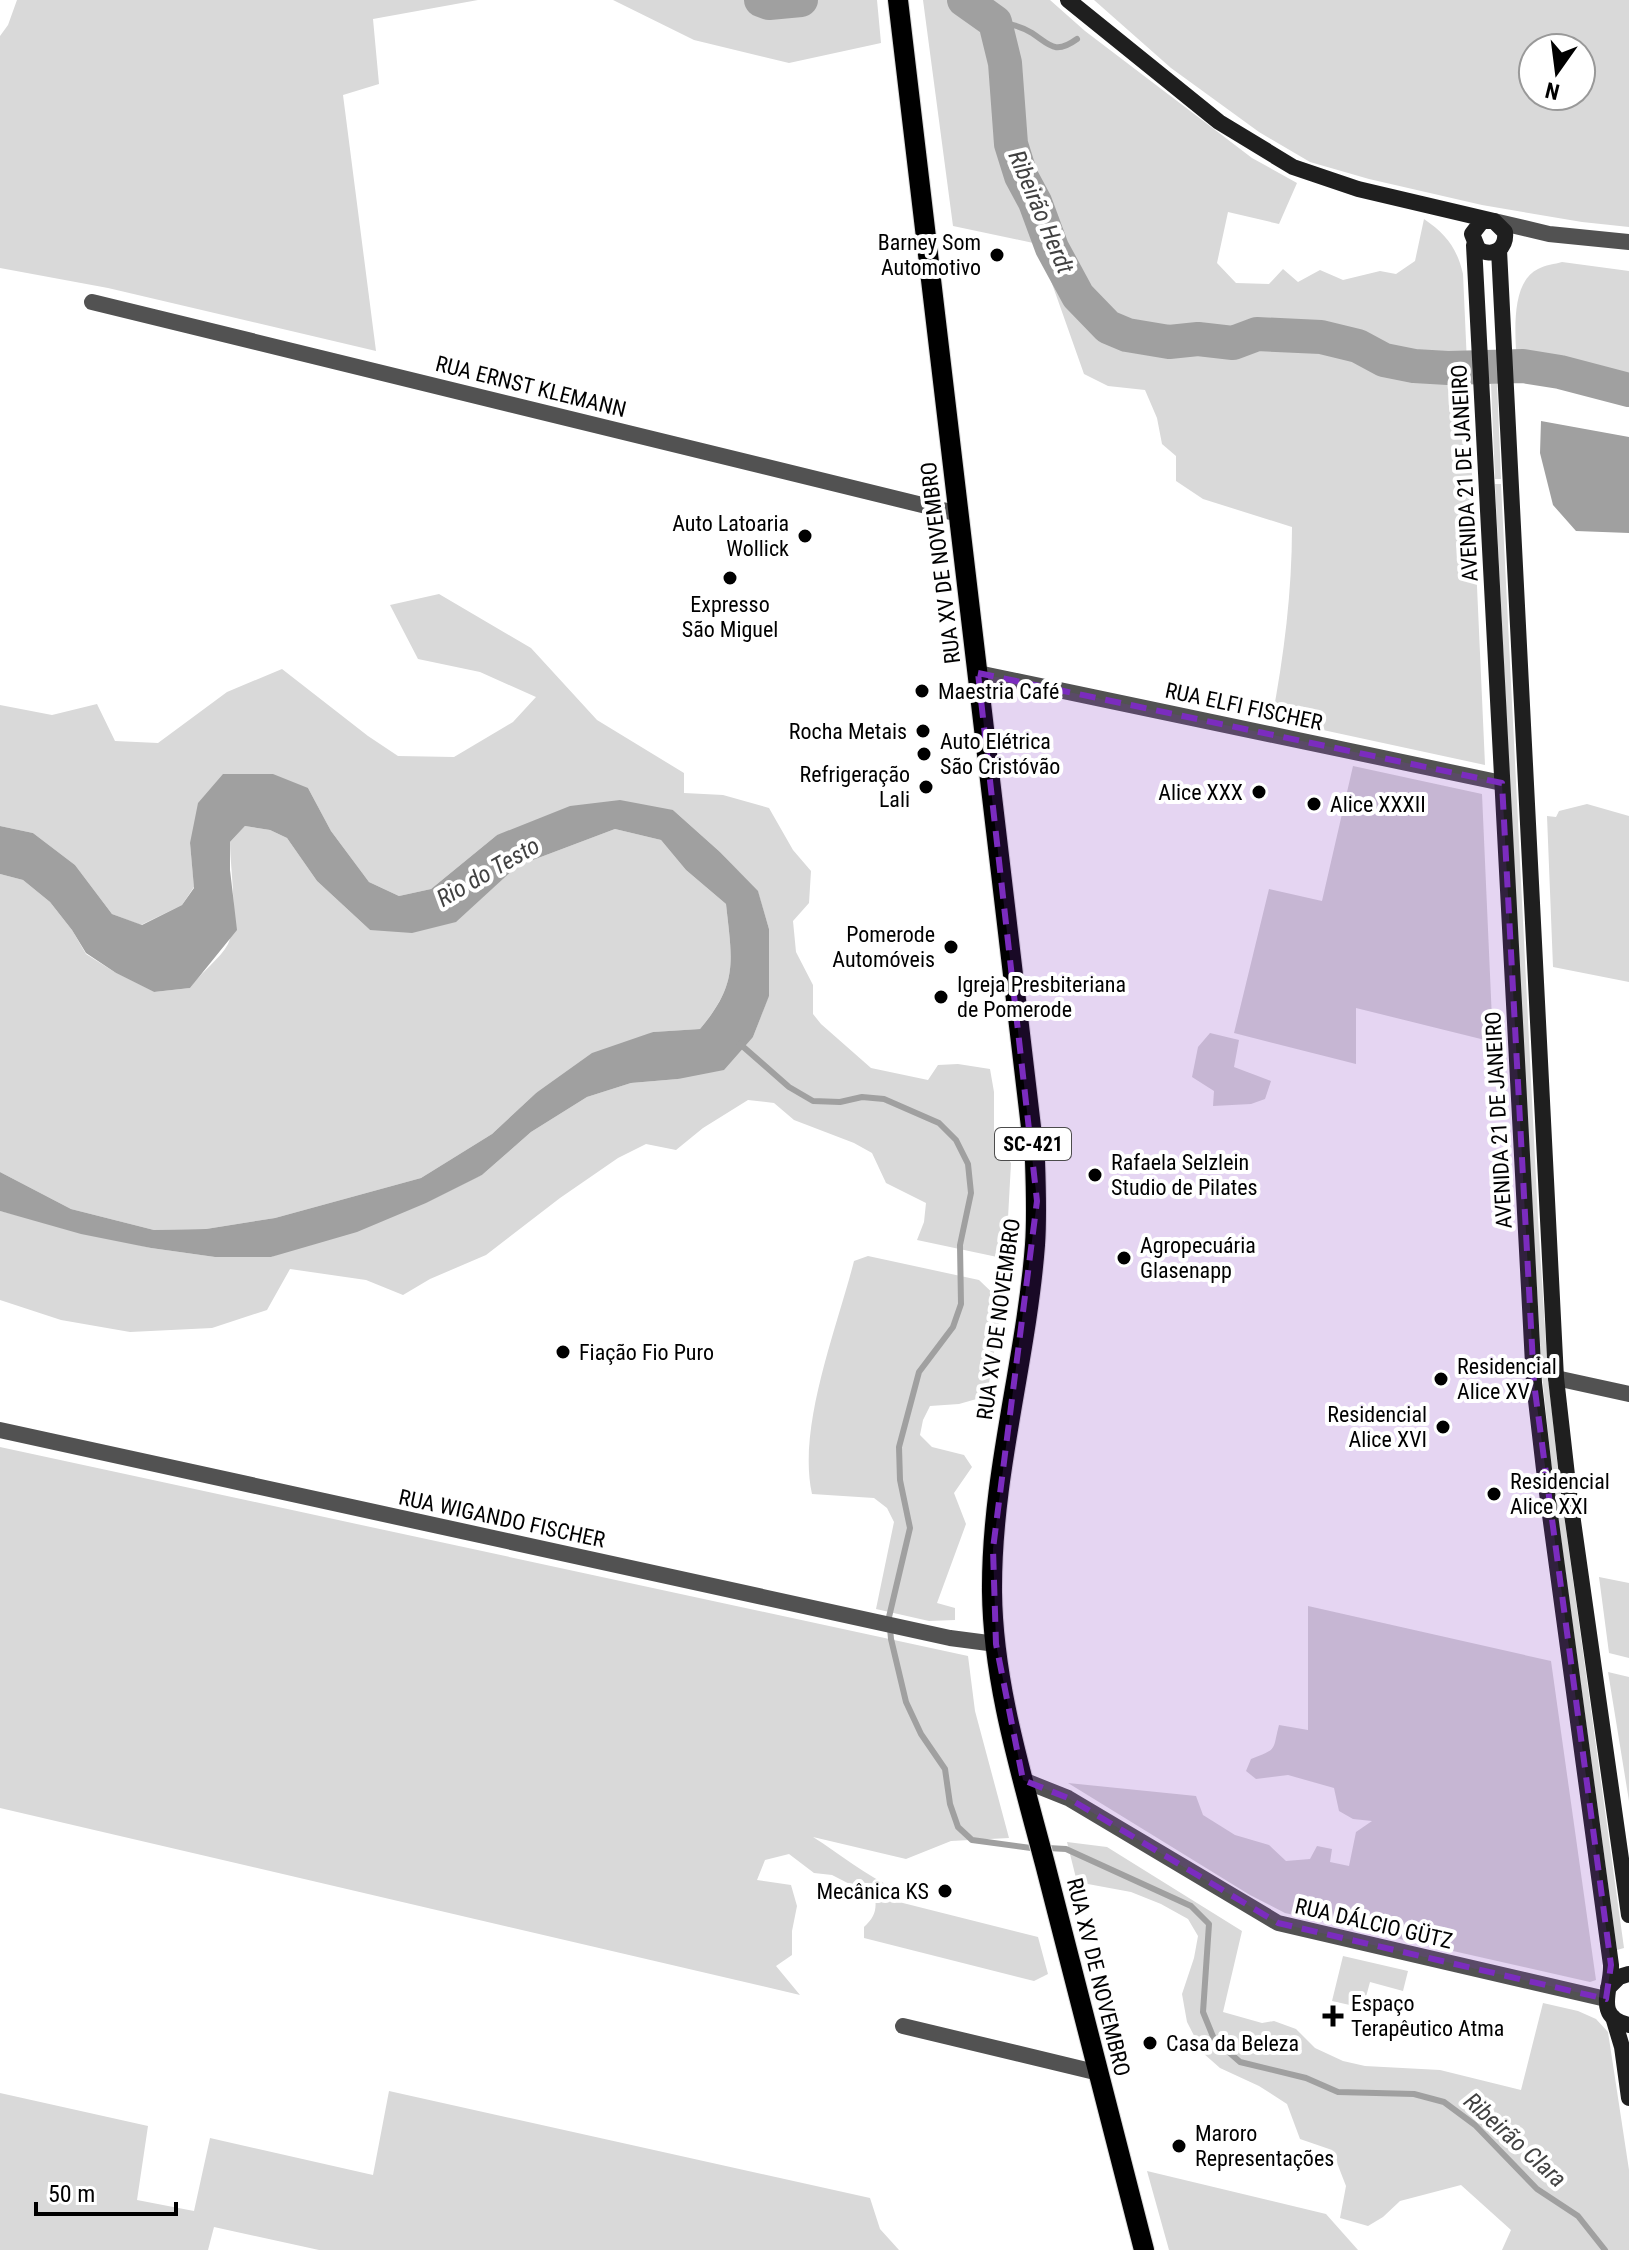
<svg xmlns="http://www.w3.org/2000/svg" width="1629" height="2250" font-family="'Roboto Condensed',sans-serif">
<rect width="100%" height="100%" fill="#fff"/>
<path fill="#d9d9d9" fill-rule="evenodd" d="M17 0H478L373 19 379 84 343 95 376 351 108 288 0 268V36L8 25Z
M613 0H877L881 43 789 63 694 40Z
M923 0H1050L1085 31 1252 158 1297 183 1279 224 1228 212 1217 263 1236 283 1269 284 1283 269 1298 282 1320 270 1343 280 1380 271 1396 274 1415 261 1424 219C1446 234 1457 248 1463 274L1485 765 1272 719C1284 655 1292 592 1292 527L1203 499 1176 481V456L1162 444 1157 418 1145 390 1108 386 1084 374 1038 244 953 226Z
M1094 0H1629V227L1582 222 1482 205 1369 179 1310 162 1259 132 1171 68ZM1533 48H1581V96H1533Z
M1562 262 1629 271V396L1518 381C1517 351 1506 284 1538 269 1545 265 1555 264 1562 262Z
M1497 383 1501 479H1495L1491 384Z
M1495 484H1501L1538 1219 1548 1375 1559 1479 1624 1948 1617 1950 1553 1480 1542 1375 1523 1052Z
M439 594 531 648 597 720 684 773V793L723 795 769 808 793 850 811 871 809 903 793 921 796 952 813 985V1014L821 1024 871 1068 928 1080 938 1065 958 1064 990 1069 994 1092V1139L1011 1163 1008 1218 1011 1246 1002 1258 917 1240 924 1222 926 1203 886 1183 872 1153 854 1143 794 1120 774 1103 748 1100 703 1128 676 1150 646 1144 618 1158 560 1198 486 1255 430 1279 403 1295 366 1280 290 1269 267 1310 212 1328 130 1332 61 1320 0 1300V1211L151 1248 215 1257H271L482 1175 531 1132 587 1097 631 1083 678 1079 753 1037 769 995V929L758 892 720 852 673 810 497 835 431 889 399 896 369 882 331 831 308 788 190 843 194 887 182 905 141 925 112 914 75 865 33 833 0 826V705L52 715 97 704 115 741 158 743 227 692 282 669 368 736 398 756 454 757 513 722 536 697 480 672 418 659 390 605Z
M1353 766 1482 794 1493 1042 1356 1008V1064L1234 1033 1269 889 1322 901Z
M1587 804 1629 816V982L1553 967 1547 816 1556 817 1559 811Z
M245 826 270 830 287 838 317 881 370 930 517 866 615 829 661 840 686 870 726 904C732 961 739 982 700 1029L653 1032 536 1093 492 1134 421 1178 275 1218 206 1229 154 1230 71 1209 0 1172V874L23 880 50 902 72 930 86 954 116 973 154 992 190 988C200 973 221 958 228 944 239 921 230 868 230 842Z
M1210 1033 1239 1040 1234 1067 1271 1081 1265 1099 1251 1104 1213 1106 1214 1091 1192 1077 1198 1047Z
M868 1256 979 1280 1002 1302 987 1396 959 1404 930 1406 923 1420 920 1435 932 1447 964 1455 972 1467 954 1493 966 1524 937 1603 955 1608V1620L929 1621 876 1609 894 1522 887 1508 874 1498 812 1494C797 1427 837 1328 854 1261Z
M0 1447 968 1656 975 1711 1009 1838 951 1841 906 1859 813 1837C840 1854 866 1876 896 1889L895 1901 1038 1937 1048 1974 1034 1981 864 1938V1927C874 1918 877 1911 875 1897L832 1875 814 1873 789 1854 765 1860 757 1880 791 1885 797 1906 792 1931V1955L776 1966 800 1995 0 1808Z
M1599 1577 1629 1583V1658L1609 1653Z
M1308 1606 1551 1661 1596 1980 1590 1982 1285 1913 1250 1895 1068 1783 1196 1796 1203 1815 1235 1835 1269 1845 1286 1861 1310 1859 1317 1846 1332 1849 1330 1862 1349 1866 1356 1832 1372 1821 1353 1819 1339 1811 1334 1788 1288 1775 1256 1779 1246 1771 1251 1759C1279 1748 1272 1751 1279 1725L1308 1730Z
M1608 1672 1629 1677V1801Z
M1067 1842 1107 1847 1242 1931 1223 2012 1262 2023 1274 2021 1296 2029 1315 2048 1343 2061 1365 2066 1440 2070 1521 2090 1543 2003 1578 2011 1596 2019 1608 2032 1629 2170V2250H1502L1511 2230 1461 2185 1400 2201 1383 2217 1368 2226 1340 2218 1346 2186 1332 2150 1300 2139 1287 2104 1259 2086 1220 2068 1203 2053 1187 2022 1182 1994 1194 1958 1198 1936 1188 1919 1161 1904 1131 1892 1077 1882Z
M1343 1956 1408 1971 1403 1991 1370 1982 1363 2008 1332 2001Z
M389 2091 870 2198 880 2229 899 2250H319L214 2227 208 2250H0V2093L148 2126 137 2200 194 2211 210 2138 373 2175Z
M1147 2171 1326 2214 1358 2250H1169Z"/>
<path fill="#a0a0a0" d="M1541 421 1629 437V533L1576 531 1553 505 1540 453Z
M223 774H273L308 788 331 831 369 882 399 896 431 889 497 835 570 806 620 800 673 810 720 852 758 891 769 929V996L753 1037 724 1070 678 1079 631 1083 587 1097 531 1132 482 1175 426 1203 357 1232 271 1257H215L151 1248 81 1234 0 1211V1172L71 1209 154 1230 206 1229 275 1218 421 1178 492 1134 536 1093 592 1053 653 1032 700 1029C739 983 732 960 726 904L686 870 661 840 615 829 517 866 456 922 412 933 370 930 317 881 287 838 270 830 245 826 230 842V870L237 930 190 988 154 992 116 973 86 953 72 930 50 902 23 880 0 874V826L33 833 75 865 112 914 142 925 182 905 194 888 190 843 198 803Z"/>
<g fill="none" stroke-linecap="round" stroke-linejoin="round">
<path stroke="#a0a0a0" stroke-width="6" d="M995 22C1007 23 1021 26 1032 33 1050 45 1055 55 1077 39
M740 1044 789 1087 813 1101 840 1102 862 1097 884 1099 939 1123 956 1140 968 1164 971 1193 960 1245 961 1304 953 1327 919 1372 899 1447 900 1480 910 1528 889 1617 891 1639 906 1702 921 1734 945 1769 950 1804 958 1827 972 1840 1031 1848
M1048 1848 1066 1849 1191 1906 1209 1924 1203 2012 1214 2039 1240 2062 1306 2078 1338 2092 1414 2094 1444 2102 1475 2125 1537 2189 1578 2216 1605 2250"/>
<path stroke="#a0a0a0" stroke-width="34" d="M761 0 769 3 801 0
M964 0 995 22 1005 63 1011 144 1021 176 1035 202 1052 248 1078 296 1108 327 1127 335 1169 342 1198 339 1233 343 1257 334 1321 337 1358 346 1384 360 1414 366 1448 368 1523 366 1560 372 1629 390"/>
<defs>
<path id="primary" d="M898 0 1035 1161C1036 1189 1037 1217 1035 1245 1026 1362 991 1475 992 1592 993 1684 1022 1776 1045 1864 1078 1993 1111 2121 1144 2250"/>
</defs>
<use href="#primary" stroke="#dbdbdb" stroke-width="22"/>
<path stroke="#525252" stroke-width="16" d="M92 302 959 514
M1556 1378 1629 1394
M0 1430 950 1638 996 1644
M903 2026 1099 2073"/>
<path stroke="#525252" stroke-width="16" d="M1494 221 1549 234 1629 242
M978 673 1502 783
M1023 1780 1068 1798 1278 1923 1606 1999"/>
<path stroke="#1f1f1f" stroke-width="16" d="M1068 0 1219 122 1293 167 1358 189 1494 221 1505 232C1507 249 1493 258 1478 249L1472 234 1482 221H1494
M1474 245 1534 1383 1545 1478 1611 1965C1612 1989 1593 2017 1629 2025
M1499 250 1556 1378 1569 1493 1629 1915
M1608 1988 1619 1977 1629 1974
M1613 2017 1622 2047 1629 2098"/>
<use href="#primary" stroke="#000" stroke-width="20"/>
</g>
<path fill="#7b2cbf" fill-opacity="0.2" stroke="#7b2cbf" stroke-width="6" stroke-dasharray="16 10" stroke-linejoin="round" d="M978 673 1502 783 1534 1383 1611 1965 1606 1999 1278 1923 1068 1798 1023 1780 996 1644 993 1549 1037 1201Z"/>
<g fill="#000" stroke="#fff" stroke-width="3">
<circle cx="997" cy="255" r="8"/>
<circle cx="805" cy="536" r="8"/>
<circle cx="730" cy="578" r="8"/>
<circle cx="922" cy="691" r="8"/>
<circle cx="923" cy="731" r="8"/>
<circle cx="924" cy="754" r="8"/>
<circle cx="926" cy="787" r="8"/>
<circle cx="1259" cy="792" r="8"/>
<circle cx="1314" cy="804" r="8"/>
<circle cx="951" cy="947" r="8"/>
<circle cx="941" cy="997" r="8"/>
<circle cx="1095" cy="1175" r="8"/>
<circle cx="1124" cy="1258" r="8"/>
<circle cx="563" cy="1352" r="8"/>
<circle cx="1441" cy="1379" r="8"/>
<circle cx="1443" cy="1427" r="8"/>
<circle cx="1494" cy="1494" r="8"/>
<circle cx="945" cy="1891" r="8"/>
<path d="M1329 2004h8v8h8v8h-8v8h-8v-8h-8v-8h8z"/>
<circle cx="1150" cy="2043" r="8"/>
<circle cx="1179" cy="2146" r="8"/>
</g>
<g text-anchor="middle" stroke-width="8" stroke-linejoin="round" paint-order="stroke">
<rect fill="#fff" stroke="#4c4c4c" stroke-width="2" x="995" y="1128" width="76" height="32" rx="6"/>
<g font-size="20" font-weight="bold" fill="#000">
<text x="1033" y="1151">SC-421</text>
</g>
<g font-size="22" fill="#000" stroke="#fff" text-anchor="start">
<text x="981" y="250" text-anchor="end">Barney Som<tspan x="981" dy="25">Automotivo</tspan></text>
<text x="789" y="531" text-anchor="end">Auto Latoaria<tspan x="789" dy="25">Wollick</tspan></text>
<text x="730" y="612" text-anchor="middle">Expresso<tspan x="730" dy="25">São Miguel</tspan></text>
<text x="938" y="699">Maestria Café</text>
<text x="907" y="739" text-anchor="end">Rocha Metais</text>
<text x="940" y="749">Auto Elétrica<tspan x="940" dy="25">São Cristóvão</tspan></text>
<text x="910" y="782" text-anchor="end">Refrigeração<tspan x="910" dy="25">Lali</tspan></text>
<text x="1243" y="800" text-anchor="end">Alice XXX</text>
<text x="1330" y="812">Alice XXXII</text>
<text x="935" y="942" text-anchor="end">Pomerode<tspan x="935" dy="25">Automóveis</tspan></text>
<text x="957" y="992">Igreja Presbiteriana<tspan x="957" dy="25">de Pomerode</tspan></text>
<text x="1111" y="1170">Rafaela Selzlein<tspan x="1111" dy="25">Studio de Pilates</tspan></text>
<text x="1140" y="1253">Agropecuária<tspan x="1140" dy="25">Glasenapp</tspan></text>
<text x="579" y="1360">Fiação Fio Puro</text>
<text x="1457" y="1374">Residencial<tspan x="1457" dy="25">Alice XV</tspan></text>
<text x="1427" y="1422" text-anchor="end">Residencial<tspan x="1427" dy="25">Alice XVI</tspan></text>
<text x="1510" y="1489">Residencial<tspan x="1510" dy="25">Alice XXI</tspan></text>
<text x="929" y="1899" text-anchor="end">Mecânica KS</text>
<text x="1351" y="2011">Espaço<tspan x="1351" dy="25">Terapêutico Atma</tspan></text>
<text x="1166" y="2051">Casa da Beleza</text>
<text x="1195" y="2141">Maroro<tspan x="1195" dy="25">Representações</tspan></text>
</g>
<g font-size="22" fill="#000" stroke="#fff">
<text transform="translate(531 386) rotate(14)" y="8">RUA ERNST KLEMANN</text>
<text transform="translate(1464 473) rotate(-93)" y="8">AVENIDA 21 DE JANEIRO</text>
<text transform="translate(940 563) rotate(-97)" y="8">RUA XV DE NOVEMBRO</text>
<text transform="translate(1244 706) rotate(12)" y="8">RUA ELFI FISCHER</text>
<text transform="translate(1498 1120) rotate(-93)" y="8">AVENIDA 21 DE JANEIRO</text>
<text transform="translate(998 1319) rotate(-82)" y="8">RUA XV DE NOVEMBRO</text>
<text transform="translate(502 1518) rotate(12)" y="8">RUA WIGANDO FISCHER</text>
<text transform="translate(1374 1923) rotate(13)" y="8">RUA DÁLCIO GÜTZ</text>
<text transform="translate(1099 1977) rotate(76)" y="8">RUA XV DE NOVEMBRO</text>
</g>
<g font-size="24" font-style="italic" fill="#414141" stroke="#fff">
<text transform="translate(1041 212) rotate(67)" y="8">Ribeirão Herdt</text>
<text transform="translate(488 872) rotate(-30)" y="8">Rio do Testo</text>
<text transform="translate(1515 2140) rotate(42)" y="8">Ribeirão Clara</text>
</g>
</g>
<g transform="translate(1557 72) rotate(194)"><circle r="38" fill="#ffffff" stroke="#999999" stroke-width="2"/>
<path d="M0-6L14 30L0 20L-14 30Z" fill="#000000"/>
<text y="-12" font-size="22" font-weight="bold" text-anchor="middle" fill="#000000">N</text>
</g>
<path d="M36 2202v12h140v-12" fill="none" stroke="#000000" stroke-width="4"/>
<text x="48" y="2202" font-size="24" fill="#000000" stroke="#ffffff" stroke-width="6" paint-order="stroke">50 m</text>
</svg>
